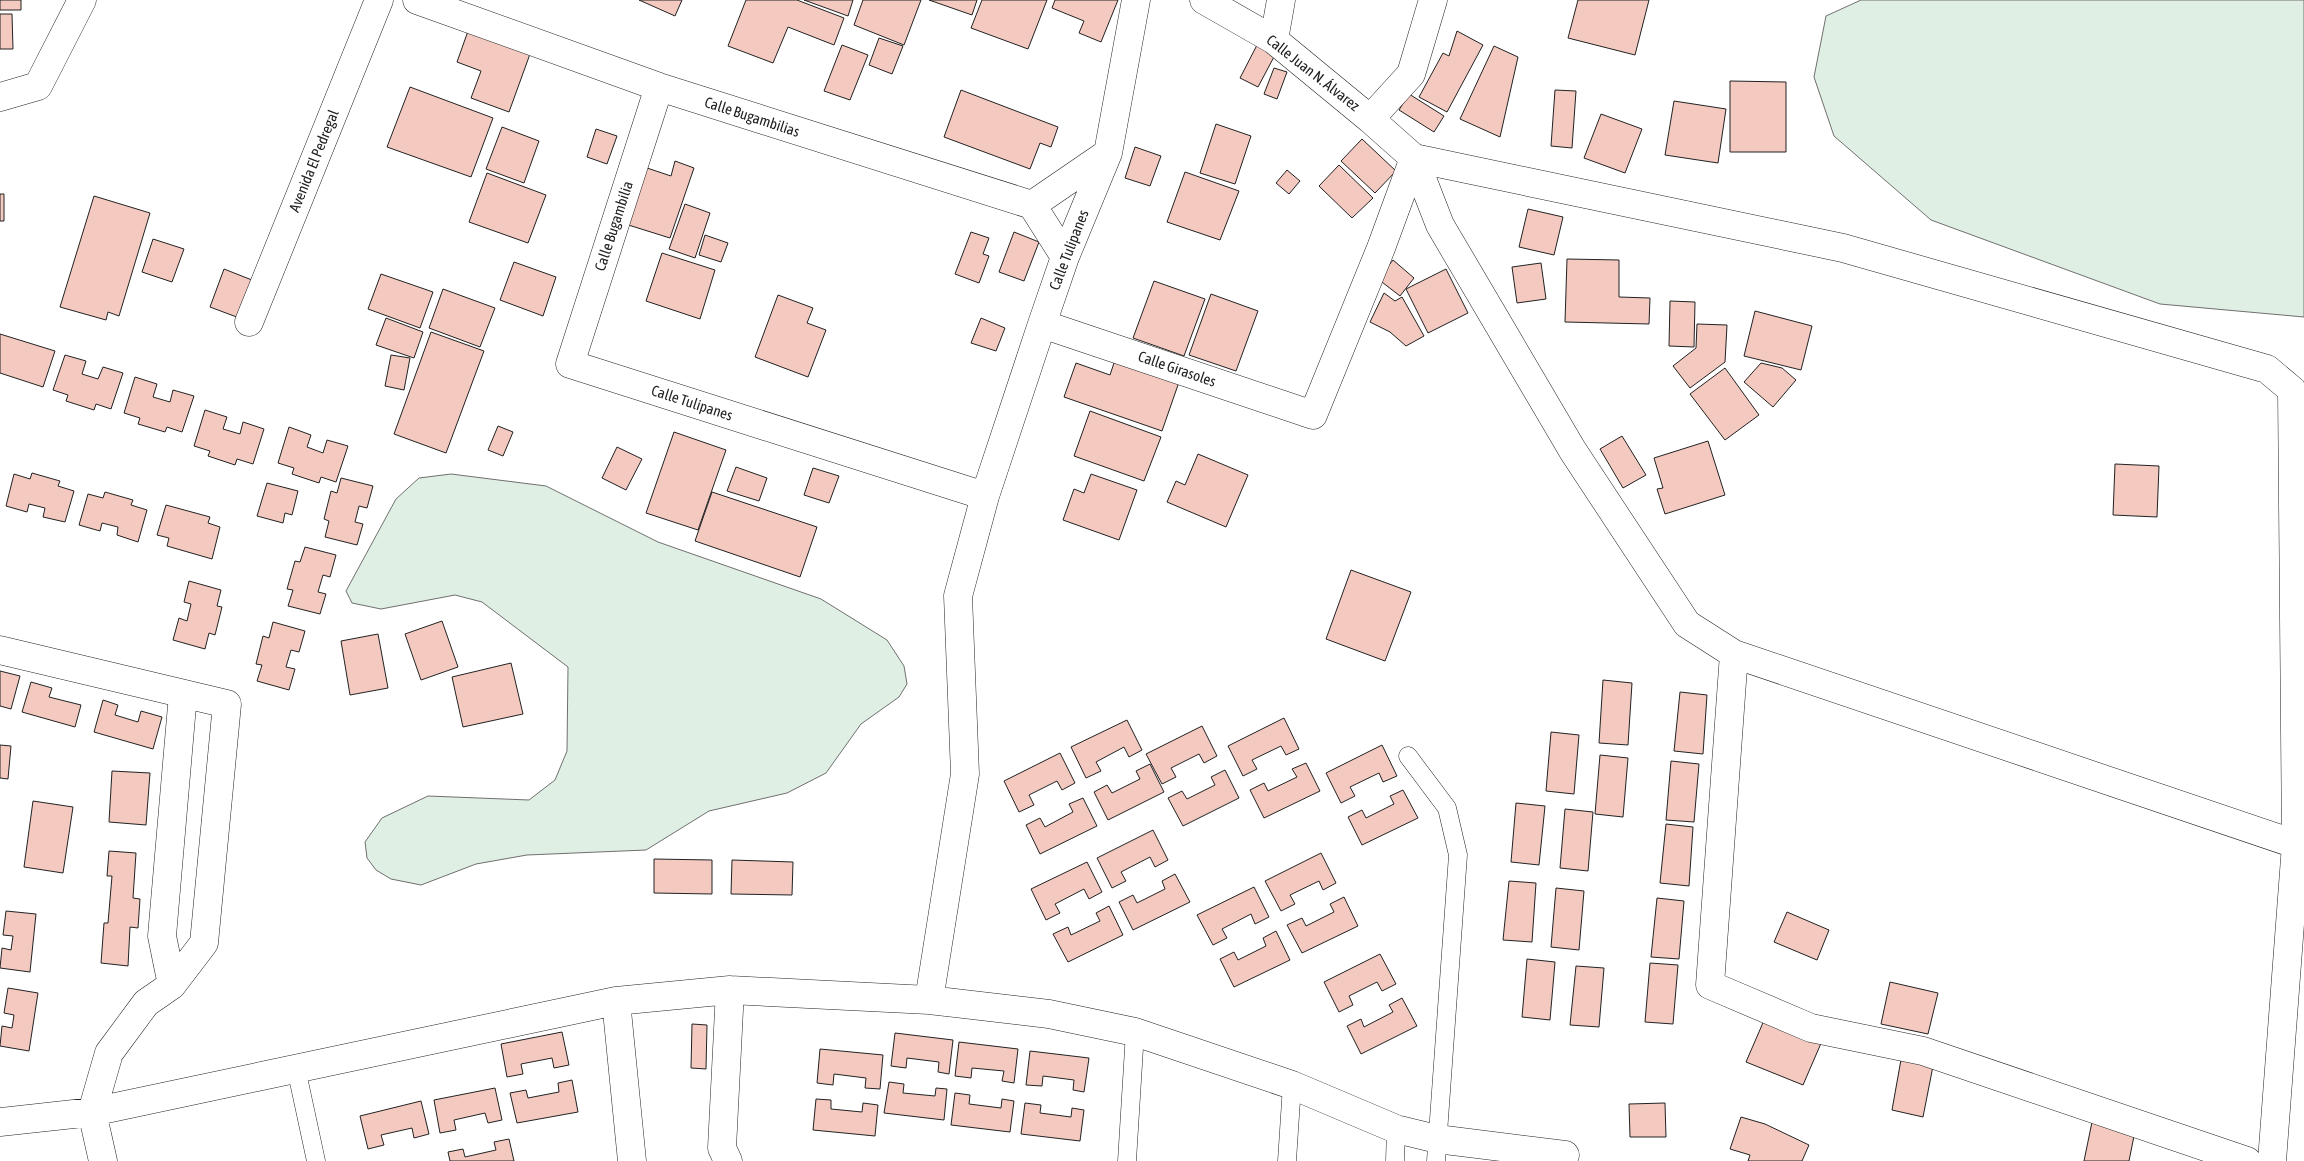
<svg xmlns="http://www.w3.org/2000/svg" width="2304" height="1161" font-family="'Asap Condensed',sans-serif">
<rect width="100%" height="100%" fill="#fff"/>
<path fill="#e0efe3" stroke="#6f6f6f" d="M1861 0H2304V317L2160 304 1931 220 1834 136 1814 77 1826 16Z
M451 474 546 486 658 542 821 599 887 640 904 666 907 684 899 697 861 724 826 773 787 793 709 811 646 850 527 855 476 864 421 885 391 879 376 870 367 858 365 842 382 818 428 796 529 800 555 780 567 751 568 667 482 602 455 595 381 609 352 603 346 591 396 499 419 478Z"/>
<path fill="#f3c9c0" stroke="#222" d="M0 0H21V10H0Z
M639 0H682L675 16Z
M746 0H797L844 18 834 45 788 27 773 63 728 46Z
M804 0H853L848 16Z
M863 0H921L904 45 854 25Z
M929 0H977L972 15Z
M982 0H1047L1028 49 971 28Z
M1055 0H1118L1101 42 1079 33 1084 21 1052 8Z
M1578 0H1649L1635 55 1568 38Z
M0 14H12L13 49H0Z
M468 31 530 54 509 112 471 98 481 71 457 62Z
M1457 31 1483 45 1447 112 1419 97 1443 53 1449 56Z
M879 38 903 46 892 74 869 65Z
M842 45 868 55 850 100 824 91Z
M1257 45 1275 55 1258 87 1240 78Z
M1494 46 1518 57 1500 137 1460 119Z
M1274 68 1287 72 1277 99 1264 94Z
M1730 81 1786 82V152H1730Z
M410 87 493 118 471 177 387 147Z
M961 90 1058 127 1051 147 1040 143 1030 169 944 137Z
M1555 90 1576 91 1572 148 1551 146Z
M1409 94 1444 116 1434 132 1399 110Z
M1674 101 1726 109 1718 163 1665 155Z
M1601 114 1642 129 1625 173 1584 158Z
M1216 124 1251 136 1235 184 1200 173Z
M502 127 539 141 524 183 486 169Z
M596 129 617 136 607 164 587 157Z
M1362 139 1396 171 1375 193 1341 161Z
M1135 147 1161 156 1150 186 1125 178Z
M675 161 694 168 670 238 622 223 641 166 671 176Z
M1339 165 1373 198 1352 218 1319 186Z
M1287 170 1300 181 1289 194 1276 183Z
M1185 172 1239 191 1220 240 1167 222Z
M487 173 546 195 528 243 469 222Z
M0 194H4V221H0Z
M94 196 150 213 119 316 108 312 106 320 60 307Z
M685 204 710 213 695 258 669 249Z
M1528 209 1563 217 1554 255 1519 247Z
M971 232 989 238 983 254 989 256 979 283 955 274Z
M1014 232 1039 242 1024 281 999 272Z
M705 235 728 243 721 262 699 255Z
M153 239 184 249 172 282 142 272Z
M662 253 715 270 700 319 646 301Z
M1567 259 1619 260V297L1650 298 1649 324 1565 322Z
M1393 260 1414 278 1400 296 1378 279Z
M514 262 556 277 543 316 500 300Z
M1541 263 1546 299 1517 303 1512 267Z
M224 269 257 282 242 319 210 307Z
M1446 269 1468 313 1428 333 1406 289Z
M381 274 433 292 420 328 368 309Z
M1154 281 1205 299 1184 356 1133 338Z
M443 289 495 308 480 347 429 328Z
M1384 293 1395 301 1402 297 1424 336 1406 346 1390 332 1370 322Z
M1211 294 1258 311 1236 371 1189 355Z
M778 295 813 308 807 323 826 330 808 377 755 357Z
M1670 301 1695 302 1694 347 1669 346Z
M1755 311 1812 326 1801 370 1744 356Z
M386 318 423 332 414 358 376 345Z
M981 318 1005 328 996 351 971 343Z
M1697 324 1727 325 1725 362 1690 388 1673 366 1696 348Z
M431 332 484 351 446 453 394 434Z
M0 334 55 351 43 387 0 373Z
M65 355 86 361 82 374 98 379 103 367 123 373 111 409 96 404 94 410 66 401 68 395 53 390Z
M391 355 410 358 404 390 385 386Z
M1115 360 1179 382 1162 431 1064 397 1076 363 1110 375Z
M1761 363 1782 368 1796 380 1773 407 1744 382Z
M1725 368 1759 415 1725 440 1690 394Z
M135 377 157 384 153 397 170 402 173 390 194 396 182 432 167 427 165 432 138 424 140 418 124 413Z
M205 410 227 417 223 429 240 434 243 422 264 429 253 464 237 459 235 465 208 456 210 451 194 446Z
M1090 411 1161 437 1144 481 1074 456Z
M498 426 513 432 503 456 488 450Z
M289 427 311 435 307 447 323 453 327 440 348 446 336 482 321 477 319 483 292 474 294 468 278 463Z
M674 432 726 450 698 530 646 513Z
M1622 436 1646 475 1623 488 1600 449Z
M1708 441 1725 495 1665 514 1657 489 1663 488 1654 458Z
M617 447 642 459 626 490 602 478Z
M1198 454 1248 475 1226 527 1167 502 1176 481 1185 485Z
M2115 464 2159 466 2157 517 2113 515Z
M736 467 767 478 759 501 727 491Z
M813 468 839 476 829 503 804 495Z
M32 473 60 481 58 486 74 491 65 522 43 517 45 508 29 504 27 512 6 506 14 474 30 479Z
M1091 474 1137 490 1119 540 1063 520 1074 489 1084 493Z
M341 478 373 486 367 508 359 506 355 522 363 524 357 545 325 537 329 521 324 519 331 491 337 493Z
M267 483 298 491 292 515 285 513 283 523 257 516Z
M105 492 133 500 131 505 147 510 138 542 117 535 118 527 102 523 100 531 79 525 88 494 103 498Z
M712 492 817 527 800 577 695 541Z
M166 505 210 517 208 523 220 527 212 559 167 546 169 538 157 535Z
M305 547 336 555 330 577 323 575 318 592 326 594 320 614 288 606 293 590 287 589 295 561 300 562Z
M1351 570 1411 592 1385 661 1326 639Z
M189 581 221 590 217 606 222 607 215 635 209 633 205 649 173 640 179 618 187 621 191 604 184 602Z
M442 621 458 667 421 680 405 634Z
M273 622 305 631 299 652 291 650 286 667 295 669 289 690 257 681 262 665 256 664 263 636 269 638Z
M378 634 388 688 350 695 341 641Z
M511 663 523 714 463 727 452 677Z
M0 671 20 676 11 709 0 706Z
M1603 680 1632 683 1628 745 1599 743Z
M31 682 52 688 49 697 81 705 75 727 22 712Z
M1680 692 1707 695 1703 754 1674 751Z
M103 700 118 705 115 715 138 722 141 711 162 717 153 749 94 732Z
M1284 718 1299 749 1286 755 1281 746 1252 760 1257 769 1243 776 1228 746Z
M1127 720 1142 750 1129 757 1124 747 1096 762 1101 771 1086 778 1071 747Z
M1202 726 1217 756 1204 763 1199 754 1171 768 1176 777 1162 784 1146 754Z
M1551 732 1579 735 1574 794 1546 791Z
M0 745 11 746 8 779 0 778Z
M1382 745 1397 776 1383 782 1379 773 1350 787 1355 796 1341 803 1326 773Z
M1060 753 1075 783 1062 790 1057 781 1029 795 1034 805 1019 812 1004 781Z
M1600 755 1628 758 1623 817 1595 814Z
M1671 761 1699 764 1694 822 1666 820Z
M1306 763 1320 791 1264 818 1250 790 1264 783 1268 791 1297 777 1292 769Z
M1150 764 1164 792 1108 820 1094 792 1107 785 1112 793 1140 779 1136 771Z
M1225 770 1239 798 1183 826 1168 798 1182 791 1187 799 1215 785 1211 777Z
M112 771 150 773 146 825 109 822Z
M1403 790 1418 818 1362 845 1348 817 1362 810 1366 818 1394 804 1390 796Z
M1083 798 1097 826 1040 854 1026 825 1040 818 1045 827 1073 812 1069 804Z
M33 801 73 807 63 873 24 867Z
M1516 803 1545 806 1539 865 1511 862Z
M1565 809 1593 812 1588 871 1560 868Z
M1666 824 1693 827 1689 886 1660 883Z
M1153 830 1168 860 1155 867 1150 857 1121 872 1126 881 1112 888 1097 858Z
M109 851 136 853 133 898 140 899 138 928 130 927 128 966 101 963 104 923H108L112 876H107Z
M1321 853 1336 883 1323 890 1319 881 1290 895 1295 904 1281 911 1265 881Z
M654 859 712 860V894L654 893Z
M732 860 793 862 792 895 731 894Z
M1087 862 1102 892 1089 899 1084 889 1055 904 1060 913 1046 920 1031 889Z
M1175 874 1190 902 1133 930 1119 902 1133 895 1137 903 1165 889 1162 881Z
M1509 881 1536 883 1532 942 1503 940Z
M1254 887 1269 917 1255 924 1251 914 1222 929 1227 938 1213 945 1197 915Z
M1556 888 1584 891 1579 950 1551 947Z
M1344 897 1358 926 1302 953 1287 925 1302 918 1306 926 1334 912 1330 904Z
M1657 898 1684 901 1679 959 1651 957Z
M1109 906 1123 935 1068 962 1053 934 1068 927 1071 935 1100 921 1096 913Z
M6 911 36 914 30 972 0 968 2 948 11 950 13 936 3 935Z
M1787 912 1829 930 1817 960 1774 942Z
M1276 931 1290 960 1234 987 1220 959 1234 952 1238 960 1266 946 1263 938Z
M1380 954 1396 984 1382 991 1377 982 1349 996 1353 1005 1339 1012 1324 982Z
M1527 959 1555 962 1550 1020 1522 1017Z
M1650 963 1678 965 1673 1024 1645 1022Z
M1576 966 1604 968 1599 1027 1570 1025Z
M1890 982 1938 993 1928 1034 1881 1024Z
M8 988 38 993 29 1051 0 1046 2 1026 12 1028 14 1015 4 1013Z
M1402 998 1417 1026 1361 1054 1347 1026 1361 1019 1364 1027 1393 1012 1389 1005Z
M1765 1018 1822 1041 1803 1085 1746 1062Z
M692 1024 707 1025 706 1069 691 1068Z
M562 1032 569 1065 554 1068 552 1058 521 1064 523 1074 507 1077 501 1044Z
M895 1033 953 1040 949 1074 938 1072 939 1062 907 1058 906 1068 891 1066Z
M959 1042 1018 1049 1014 1083 1002 1081 1004 1071 972 1068 971 1078 955 1076Z
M820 1049 883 1055 880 1089 865 1088 866 1078 834 1074 833 1085 817 1083Z
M1030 1051 1089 1058 1084 1092 1073 1090 1074 1080 1043 1076 1042 1086 1026 1085Z
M1902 1054 1934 1061 1923 1117 1892 1110Z
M572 1080 578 1112 517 1123 510 1093 526 1090 528 1098 559 1092 558 1083Z
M889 1082 904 1084 903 1093 935 1096 936 1088 947 1089 944 1120 884 1113Z
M495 1088 502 1120 488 1123 485 1113 454 1120 456 1130 440 1133 434 1100Z
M955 1093 970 1095 969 1104 1001 1108 1002 1099 1014 1101 1010 1132 951 1125Z
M816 1099 831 1100V1109L862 1112 863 1103 878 1105 875 1136 813 1130Z
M421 1101 429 1134 414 1138 412 1128 381 1135 384 1145 368 1149 360 1116Z
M1025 1103 1041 1105 1040 1113 1071 1117 1072 1108 1084 1110 1080 1141 1021 1134Z
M1665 1103 1666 1137H1630L1629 1104Z
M1741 1117 1765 1124 1809 1145 1802 1161H1748L1750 1155 1730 1149Z
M2092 1122 2135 1131 2129 1161H2084Z
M509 1139 514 1161H450L448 1152 463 1149 465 1157 496 1150 494 1142Z"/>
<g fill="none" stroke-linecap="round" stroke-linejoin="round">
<defs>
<path id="service" d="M1408 756 1447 808 1458 855 1436 1161
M296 1068 316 1161
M1127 1161 1135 1032
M1287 1161 1292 1085
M1395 1161 1396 1129"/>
<path id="minor" d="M417 0 659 87 1032 205 1065 257
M1204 0 1274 40 1370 119 1414 158 1440 225 1573 451 1687 624 1734 654 2304 847
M1274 40 1281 0
M659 87 570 364 985 496
M0 97 38 86 82 0
M1370 119 1411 74 1433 0
M1414 158 1843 248 2267 369 2292 390 2296 845 2272 1161
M1032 205 1108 153
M249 322 379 0
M1042 324 1313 415 1381 248 1414 158
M0 650 227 704 204 943 172 985 146 1003 109 1053 92 1112 103 1161
M1734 654 1710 985 1811 1028 1923 1051 2247 1161
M172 985 162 936 183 694
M929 1000 965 774 958 596 985 496 1042 324 1065 257 1108 153 1136 0
M616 1001 632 1161
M0 1122 92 1112 616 1001 730 990 929 1000 1049 1014 1135 1032 1292 1085 1396 1129 1437 1139 1565 1155
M728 1161 722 1148 730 990"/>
</defs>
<use href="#service" stroke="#222" stroke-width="19"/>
<use href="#minor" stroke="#222" stroke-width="29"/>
<use href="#service" stroke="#fff" stroke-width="18"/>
<use href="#minor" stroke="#fff" stroke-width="28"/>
</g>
<g text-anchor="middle" stroke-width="4" stroke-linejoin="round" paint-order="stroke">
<g font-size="15" fill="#222" stroke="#fff">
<text transform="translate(1313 73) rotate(38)" y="5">Calle Juan N. Álvarez</text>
<text transform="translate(752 117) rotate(18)" y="5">Calle Bugambilias</text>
<text transform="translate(314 161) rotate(-68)" y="5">Avenida El Pedregal</text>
<text transform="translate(614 226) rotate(-72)" y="5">Calle Bugambilia</text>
<text transform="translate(1069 250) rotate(-69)" y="5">Calle Tulipanes</text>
<text transform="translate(1177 369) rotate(19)" y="5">Calle Girasoles</text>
<text transform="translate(692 403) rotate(18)" y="5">Calle Tulipanes</text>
</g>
</g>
</svg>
